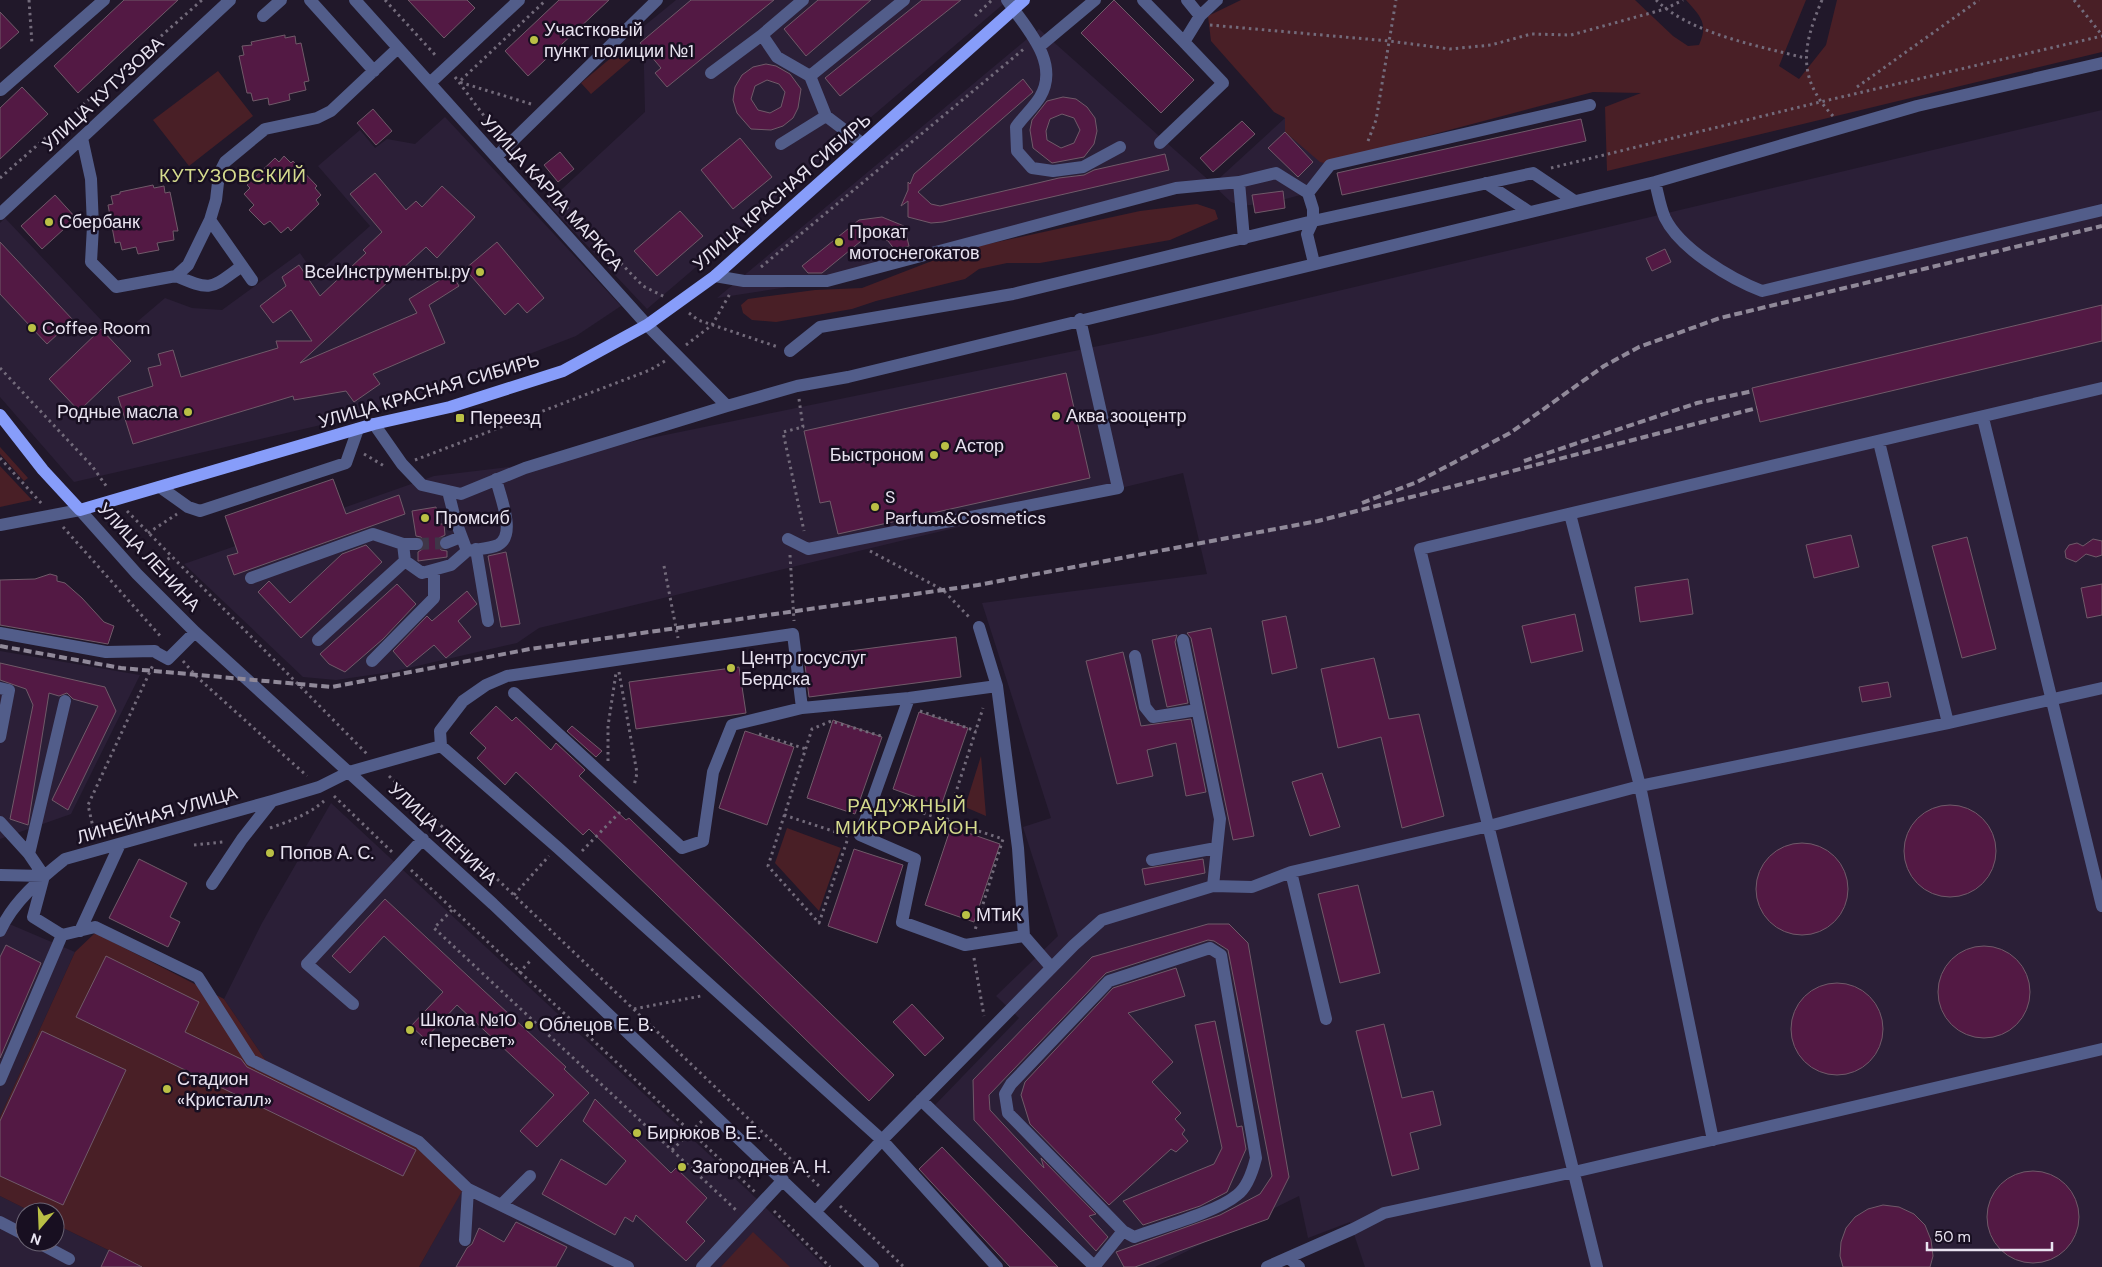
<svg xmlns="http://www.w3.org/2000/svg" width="2102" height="1267" font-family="'DM Sans',sans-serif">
<rect width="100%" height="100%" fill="#21182a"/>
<path fill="#2b1f37" d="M676 0H1008L647 309 547 203 645 112 643 27Z
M1039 29 1213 184 1285 118 1335 166 1308 193 1274 202 1242 206 1231 202 1213 185 827 281 717 298Z
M2102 110V1267H1365L1350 1222 1308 1238 1299 1196 1155 1267H1087L1095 1258 935 1105 1019 1018 996 996 1058 936 1023 827 1051 818 982 603 1207 574 1183 473 539 628 517 643 391 672 336 680 303 677 184 564 434 476 509 467 1152 335Z
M445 117 621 306 576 336 475 375 338 421 74 482 0 397V223L5 218 118 338 165 298 192 308 222 310 300 253 315 275 370 226 318 166 360 130 375 148 387 139 415 144Z
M0 651 140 675 71 814 0 839Z
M331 803 757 1199 825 1267H419L466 1183 266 1061 224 999 262 923Z
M0 920 75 952 0 1117Z
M0 1196 32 1212H25V1242H55V1224L143 1267H0Z"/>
<path fill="#491f26" d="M1241 0H1635L1673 36 1688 46 1699 45C1709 23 1700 16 1686 0H1806L1779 66 1799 79 1826 45 1837 0H2102V52L1607 171 1605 107 1641 93 1593 92 1389 146 1335 166 1320 162 1285 132V118L1274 112 1211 41 1208 16Z
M625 46 634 57 591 94 581 83Z
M218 71 253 116 189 166 153 120Z
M1197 204 1215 210 1218 219 1170 240 1040 263H1007L979 269 965 279 876 301 852 309 776 322 752 320 743 313 741 305 748 299 815 290 862 288 937 259 967 254 979 246 1140 211Z
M0 447 28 478 24 481 0 454Z
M0 466 32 500 0 507Z
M981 756 986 816 965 807Z
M787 828 841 848 819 911 775 863Z
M95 933 224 999 266 1061 419 1138 466 1184 419 1267H143L55 1224V1212H32L0 1196V1117L75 952Z
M753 1232 790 1267H721Z"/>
<path fill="#531944" stroke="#705a69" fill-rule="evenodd" d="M124 0H178L78 93 54 66Z
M408 0H467L475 8 444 38Z
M559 0H609L528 76 505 51Z
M691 0H774L667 87 655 73 661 68 640 43Z
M818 0H871L806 56 784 29Z
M922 0H961L840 96 825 78Z
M1114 0 1194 80 1161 113 1081 33Z
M0 12 19 32 0 49Z
M285 35V38L295 36 296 44 301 43 309 81 304 82 306 90 289 94 290 100 269 105 268 98 253 101 251 93H247L239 56 244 55 242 46 252 45 251 42Z
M766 64 776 66 790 74 801 89 798 108 793 118 783 126 771 130 751 129 737 113 733 100 735 87 742 75 753 67ZM767 80 779 84 785 92 781 107 770 113 758 110 751 99 755 86Z
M1023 79 1033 92 918 192 931 204 940 206 1059 178 1084 175 1094 170 1165 154 1169 170 943 222 931 223 908 217V201L901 206 908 190V182L910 184 914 174Z
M22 87 48 114 0 159V108Z
M1063 97 1076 99 1087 107 1095 118 1097 131 1094 144 1084 157 1052 163 1033 148 1030 130 1032 120 1047 101ZM1062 114 1074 118 1080 130 1074 143 1061 148 1047 140 1046 131 1050 119Z
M373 109 392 131 376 145 357 123Z
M1581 119 1586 141 1342 195 1337 173Z
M1242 121 1255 134 1213 172 1200 158Z
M1285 132 1313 162 1298 177 1268 148Z
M740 138 772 177 733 209 701 170Z
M560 152 574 169 558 182 544 165Z
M284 156 291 163 293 161 317 186 315 188 321 195 316 200 319 204 291 231 288 227 281 233 270 221 264 225 249 210 254 205 244 194 250 188 247 185 275 158 279 162Z
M375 173 406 210 416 201 422 207 442 186 475 217 437 258 426 247 300 363 417 313 409 299 451 273 459 286 429 305 445 343 373 374 380 384 354 402 346 391 294 400 293 396 133 444 118 397 153 386 148 368 161 365 158 354 173 350 181 377 278 348 276 341H312L291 310 273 323 260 306 286 286 282 277 299 265 320 296 366 253 363 250 382 232 350 194Z
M153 185 154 188 164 186 165 193 170 192 178 231H173L174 240 157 243 159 250 148 252 138 254 136 247 122 250 120 242 115 243 108 205 113 204 111 196 120 194V192Z
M1283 191 1285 208 1255 213 1252 195Z
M55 195 76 218 42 249 21 226Z
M680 211 703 236 657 276 634 251Z
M882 217 904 226 909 246 895 250 888 241 878 235 866 237 822 273H808L802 266 859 220Z
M0 242 73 320 47 344 0 294Z
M497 242 544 298 527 313 518 303 505 315 465 269Z
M1665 249 1671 262 1652 271 1646 258Z
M2102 305V341L1760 422 1752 388Z
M101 329 131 361 79 411 49 379Z
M1066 373 1090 478 838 534 830 501 820 503 804 431Z
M333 479 346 514 399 495 405 514 234 575 227 556 238 553 225 516Z
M436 507 439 524H444L445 535 439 538 438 546 441 550 447 551V557L418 561V552L424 548 425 544 421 537 416 536 412 511Z
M1851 535 1859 567 1814 578 1806 545Z
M1967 537 1996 649 1962 658 1932 546Z
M2093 539 2102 541V555L2096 557 2086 554 2076 562 2066 558 2065 551 2069 545 2077 543 2083 546Z
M366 545 382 562 301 638 258 592 269 581 290 603 342 554Z
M506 552 520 624 501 627 488 556Z
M50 574 57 576V581L65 583 82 598 104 622 114 626 108 644 0 625V580L35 579Z
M1688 579 1693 614 1640 622 1635 587Z
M397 584 416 604 383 639 345 672 329 664 320 654Z
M2102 584V615L2087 618 2081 588Z
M467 591 477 604 458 621 471 637 446 658 434 645 407 667 393 651 427 616 432 621Z
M1575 614 1583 651 1531 663 1522 626Z
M1286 616 1297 668 1272 674 1262 621Z
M1211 628 1254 836 1233 840 1191 638 1187 633Z
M1177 635 1175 642 1188 703 1167 707 1152 640Z
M956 637 961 677 809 697 804 657Z
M1123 652 1141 726 1191 719 1206 792 1186 796 1176 743 1147 750 1153 776 1117 784 1086 661Z
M1374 658 1389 719 1419 714 1444 816 1402 828 1381 737 1338 748 1321 669Z
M0 663 105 687 116 711 68 810 52 800 98 706 73 699 67 693 59 696 49 693 28 825 10 819 33 705 26 689 0 680Z
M739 667 746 713 636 729 629 682Z
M1888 682 1891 697 1862 702 1859 687Z
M496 706 512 721 516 717 551 750 556 743 585 770 579 776 626 820 629 818 894 1075 869 1101 589 829 583 835 516 772 505 785 477 758 486 748 470 733Z
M919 712 968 728 941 806 893 789Z
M833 720 882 737 855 814 807 798Z
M572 726 602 751 596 757 567 731Z
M745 731 794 747 767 825 719 808Z
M1322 773 1340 827 1310 836 1292 782Z
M1904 851a46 46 0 1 1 92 0a46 46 0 1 1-92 0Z
M951 827 1000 844 974 922 925 905Z
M1756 889a46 46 0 1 1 92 0a46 46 0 1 1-92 0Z
M854 849 903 865 877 943 828 926Z
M139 859 187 883 170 917 180 922 168 947 109 918Z
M1203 859 1205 873 1145 885 1142 869Z
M1358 885 1380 973 1340 983 1318 894Z
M385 899 566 1067 564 1069 589 1093 537 1147 520 1131 554 1095 457 1005 425 1039 411 1026 443 992 384 936 350 973 332 956Z
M1208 924H1229L1248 943 1289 1177 1268 1219 1135 1267H1124L1116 1252 1220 1215 1260 1194 1272 1176 1228 950 1214 941 1208 940 1106 973 989 1095 990 1110 1044 1168 1041 1158 1096 1214 1089 1216 1108 1237 1096 1251 974 1120 973 1080 1092 957Z
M6 945 41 963 0 1058V957Z
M1938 992a46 46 0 1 1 92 0a46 46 0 1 1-92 0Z
M106 956 199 1002 185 1032 241 1059 247 1067 414 1149 416 1150 403 1176 76 1017Z
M1176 968 1185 996 1128 1013 1173 1062 1152 1082 1181 1113 1175 1119 1185 1130 1182 1134 1188 1141 1176 1152 1171 1149 1109 1205 1030 1124 1021 1095 1025 1082 1113 988Z
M1791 1029a46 46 0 1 1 92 0a46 46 0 1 1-92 0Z
M912 1004 944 1038 925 1056 893 1022Z
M1215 1021 1237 1127 1242 1126 1246 1149 1227 1192 1200 1206 1143 1225 1123 1201 1214 1164 1222 1148 1195 1025Z
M1384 1024 1402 1098 1433 1091 1441 1125 1410 1133 1419 1169 1392 1176 1356 1031Z
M42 1031 126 1070 63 1205 0 1176V1121Z
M595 1099 671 1173 676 1168 707 1198 686 1222 705 1241 686 1261 636 1215 633 1222 625 1217 615 1235 542 1194 561 1159 606 1185 626 1161 583 1121Z
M942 1147 1058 1267H1010L919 1169Z
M1987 1217a46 46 0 1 1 92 0a46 46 0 1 1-92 0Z
M1883 1205 1899 1207 1914 1214 1925 1225 1931 1240 1933 1256 1930 1267H1843L1840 1256 1841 1242 1846 1228 1855 1217 1868 1209Z
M516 1222 567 1247 556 1267H456L467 1248 472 1244 479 1228 504 1242Z
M109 1250 142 1267H101Z"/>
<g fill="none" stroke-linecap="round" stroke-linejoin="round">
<path stroke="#3f3648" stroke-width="12" stroke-dasharray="12 6" stroke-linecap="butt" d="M417 544 446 543"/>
<path stroke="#736b7b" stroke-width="3" stroke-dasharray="2.5 4" stroke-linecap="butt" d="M29 0 32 44
M385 0 437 57
M1656 0C1691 34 1759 46 1805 58
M1822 0C1803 45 1796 77 1833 116
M2074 0 2102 35
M975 16 992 0
M1210 25 1389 41 1450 49 1491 45 1531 34 1571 35 1665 9 1683 0
M455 77 499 136
M1857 87 1979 0
M531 104 459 82 546 0
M1368 141 1376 120 1396 0
M1551 168 1820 102 2102 36
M530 170 643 286 665 297
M0 178 202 0
M761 267 1025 48
M689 313 698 320 778 347
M686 345 712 325 731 292
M0 368 92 466 107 487
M799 399 803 427 783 432 804 531
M364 454 386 467
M0 458 42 504
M415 460 650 370 665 361
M127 511 367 754
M63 527 162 638
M148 533 177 514
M870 551 943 590 970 618
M790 555 794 621
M664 566 678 638
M150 568 172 557
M183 661 197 677 307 776
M619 672 637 773 634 786
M920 711 976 731
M759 734 806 749
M608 761V726L616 673
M389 776 820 1187
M334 796 392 852
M886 801 1003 839 975 930
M784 815 848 836
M947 820 983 708
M270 828C290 821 308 815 324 801
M95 836 88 805 153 665
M847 841 819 923 768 866 812 729 831 721 881 736
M194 845 223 842
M582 851 621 811
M411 870 755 1192
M514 895 549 856
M452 910 434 928 736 1210
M974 958 984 1016
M519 973 531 960
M634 1009 701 996
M672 1150 702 1121
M840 1206 904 1267
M774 1211 830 1267"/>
<path stroke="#525d8a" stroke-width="12" d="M310 0 374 71
M355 0 647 325 727 406
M803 0 762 35 777 57 810 76 826 116
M1007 0C1025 27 1061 62 1040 97 1034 107 1023 117 1016 127L1017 151 1032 168 1053 171 1083 167 1120 147
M1143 0 1184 42 1200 16
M1187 0 1200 16 1217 0
M263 16 281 0
M1040 46 1095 0
M711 73 762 35
M810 76 904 0
M430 83 519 0
M1 90 104 0
M82 138 91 179 93 226 91 262 116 287 176 276 188 265 210 220 216 200 219 174 225 162 265 129 317 118 331 111 398 48
M1160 143 1223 83 1184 42
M781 144 826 116 863 144
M496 157 657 0
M1239 182 1276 173 1308 193 1313 209V221L1307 234 1314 263
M1655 182C1658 193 1660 207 1665 218 1680 249 1731 279 1762 291L2102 210
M1486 183 1528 211
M1308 193 1330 165 1590 105
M0 214 230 0
M210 220 252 280
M176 276C213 292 211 288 242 266
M715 276 744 281H827L1176 188 1239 182 1244 239
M790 351 820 327 1013 294 1313 221 1533 173 1573 200
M1983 418 2102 906
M374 424 402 464 422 485 461 494 525 468 727 406 797 386 848 377 1655 182 1917 106 2102 63
M1879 442 1948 723
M160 487 188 507 200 511 346 463 358 429
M448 491 455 519 467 551C476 549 489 549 498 545 517 535 500 497 496 479
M1570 514 1640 786 1713 1140
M0 525 80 510 137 574 195 632 493 904 873 1267
M788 539 808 549 1118 488 1080 319
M446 543 461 537
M417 544H403L405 561 422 573 451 565 467 551
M476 549 488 621
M251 578 373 534 403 544
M0 633 106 652 155 651
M318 640 405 561
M1183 640 1220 819 1213 886
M157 653 168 659 195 632
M1135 656 1145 707 1153 717 1197 710
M372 661 434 598V570
M0 688 9 690 0 737
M514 693 682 848 703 841 713 772 732 725 802 708
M909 698 860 835 915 859 902 922 965 945 1024 936 1018 848 997 686 979 627
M0 822 29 854 44 876 33 917 62 935 95 927 198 977 251 1060 419 1142 468 1189 628 1267
M29 854 65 701
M1152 860 1216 848
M1291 872 1326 1019
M0 875 44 876
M212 884 242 839 272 801
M0 931C13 902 41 878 65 859L272 801 319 787 349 772 441 746
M80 931 120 844
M1024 936 1051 967
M1210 948 1221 955 1256 1158C1253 1170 1248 1187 1237 1195 1217 1212 1161 1227 1134 1237L1123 1231 1008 1113 1005 1094 1011 1084 1109 981Z
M353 1004 307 964 423 839
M0 1080 62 935
M921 1100 1094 1266
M501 1205 530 1176
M816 1211 882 1140 1074 945 1102 920 1213 886 1252 887 1291 872 1489 826 1640 786 1948 723 2102 688
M0 1222 25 1235
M465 1240 468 1189
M37 1242 69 1259
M1289 1258 1299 1267
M702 1267 783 1180
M997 1267 882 1140 557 847 441 746 440 731 463 701 486 685 507 676 793 634 802 708 909 698 997 686
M1094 1267 1123 1231
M1267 1267 1353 1229 1384 1213 1574 1172 2102 1049
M1597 1267 1420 549 2102 388"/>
<path stroke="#879dfa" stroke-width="12" d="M0 415 43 470 80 510 374 424 450 407 563 371 647 325 715 276 1024 0"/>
<path stroke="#908999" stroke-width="4" stroke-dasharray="8 4" stroke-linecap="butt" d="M1524 461 1697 403 1753 391
M1362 503 1417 482 1510 433 1604 366 1639 347 1720 318 2102 226
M0 646 121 668 332 687 530 649 978 585 1318 521 1757 408"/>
</g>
<g fill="#bac045" stroke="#180f21" stroke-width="2">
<circle cx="534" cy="40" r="5"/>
<circle cx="49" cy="222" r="5"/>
<circle cx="839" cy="242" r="5"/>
<circle cx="480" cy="272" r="5"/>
<circle cx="32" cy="328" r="5"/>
<circle cx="188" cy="412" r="5"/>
<circle cx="1056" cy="416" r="5"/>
<rect x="455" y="413" width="10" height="10" rx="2.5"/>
<circle cx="945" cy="446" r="5"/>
<circle cx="934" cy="455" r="5"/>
<circle cx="875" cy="507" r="5"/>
<circle cx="425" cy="518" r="5"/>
<circle cx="731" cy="668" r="5"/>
<circle cx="270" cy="853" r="5"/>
<circle cx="966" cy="915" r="5"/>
<circle cx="529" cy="1025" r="5"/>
<circle cx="410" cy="1030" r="5"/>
<circle cx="167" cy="1089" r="5"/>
<circle cx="637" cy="1133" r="5"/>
<circle cx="682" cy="1167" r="5"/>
</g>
<g text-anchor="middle" stroke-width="5" stroke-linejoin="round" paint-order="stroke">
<g font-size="18" fill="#e8e3f0" stroke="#180f21" text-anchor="start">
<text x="544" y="36">Участковый<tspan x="544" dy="21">пункт полиции №1</tspan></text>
<text x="59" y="228">Сбербанк</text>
<text x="849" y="238">Прокат<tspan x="849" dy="21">мотоснегокатов</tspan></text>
<text x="470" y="278" text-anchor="end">ВсеИнструменты.ру</text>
<text x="42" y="334">Coffee Room</text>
<text x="178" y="418" text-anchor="end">Родные масла</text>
<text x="1066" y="422">Аква зооцентр</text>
<text x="470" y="424">Переезд</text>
<text x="955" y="452">Астор</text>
<text x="924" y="461" text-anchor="end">Быстроном</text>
<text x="885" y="503">S<tspan x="885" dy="21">Parfum&amp;Cosmetics</tspan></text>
<text x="435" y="524">Промсиб</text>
<text x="741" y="664">Центр госуслуг<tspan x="741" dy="21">Бердска</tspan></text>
<text x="280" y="859">Попов А. С.</text>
<text x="976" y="921">МТиК</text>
<text x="420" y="1026">Школа №10<tspan x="420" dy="21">«Пересвет»</tspan></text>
<text x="539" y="1031">Облецов Е. В.</text>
<text x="177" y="1085">Стадион<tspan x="177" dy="21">«Кристалл»</tspan></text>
<text x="647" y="1139">Бирюков В. Е.</text>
<text x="692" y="1173">Загороднев А. Н.</text>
</g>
<g font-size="18" fill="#e8e3f0" stroke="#180f21">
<text transform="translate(103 94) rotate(-43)" y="6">УЛИЦА КУТУЗОВА</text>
<text transform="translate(782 192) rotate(-41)" y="6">УЛИЦА КРАСНАЯ СИБИРЬ</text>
<text transform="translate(552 193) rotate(48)" y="6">УЛИЦА КАРЛА МАРКСА</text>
<text transform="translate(429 391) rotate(-16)" y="6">УЛИЦА КРАСНАЯ СИБИРЬ</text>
<text transform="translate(149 557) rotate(47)" y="6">УЛИЦА ЛЕНИНА</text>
<text transform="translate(157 815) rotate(-16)" y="6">ЛИНЕЙНАЯ УЛИЦА</text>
<text transform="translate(443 834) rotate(43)" y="6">УЛИЦА ЛЕНИНА</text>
</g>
<g font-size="19" letter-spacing="1" fill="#d5db8d" stroke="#180f21">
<text x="233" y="182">КУТУЗОВСКИЙ</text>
<text x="907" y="812">РАДУЖНЫЙ<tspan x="907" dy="22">МИКРОРАЙОН</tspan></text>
</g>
</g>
<g transform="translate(40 1227) rotate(199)"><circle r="24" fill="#180f21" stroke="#6b6474"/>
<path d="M0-4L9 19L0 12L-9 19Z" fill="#bac045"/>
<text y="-8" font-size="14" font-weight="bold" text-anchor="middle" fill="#e8e3f0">N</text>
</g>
<path d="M1927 1242v8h125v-8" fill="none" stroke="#e8e3f0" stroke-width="2.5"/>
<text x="1934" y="1242" font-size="15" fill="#e8e3f0" stroke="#180f21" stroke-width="4" paint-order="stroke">50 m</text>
</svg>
